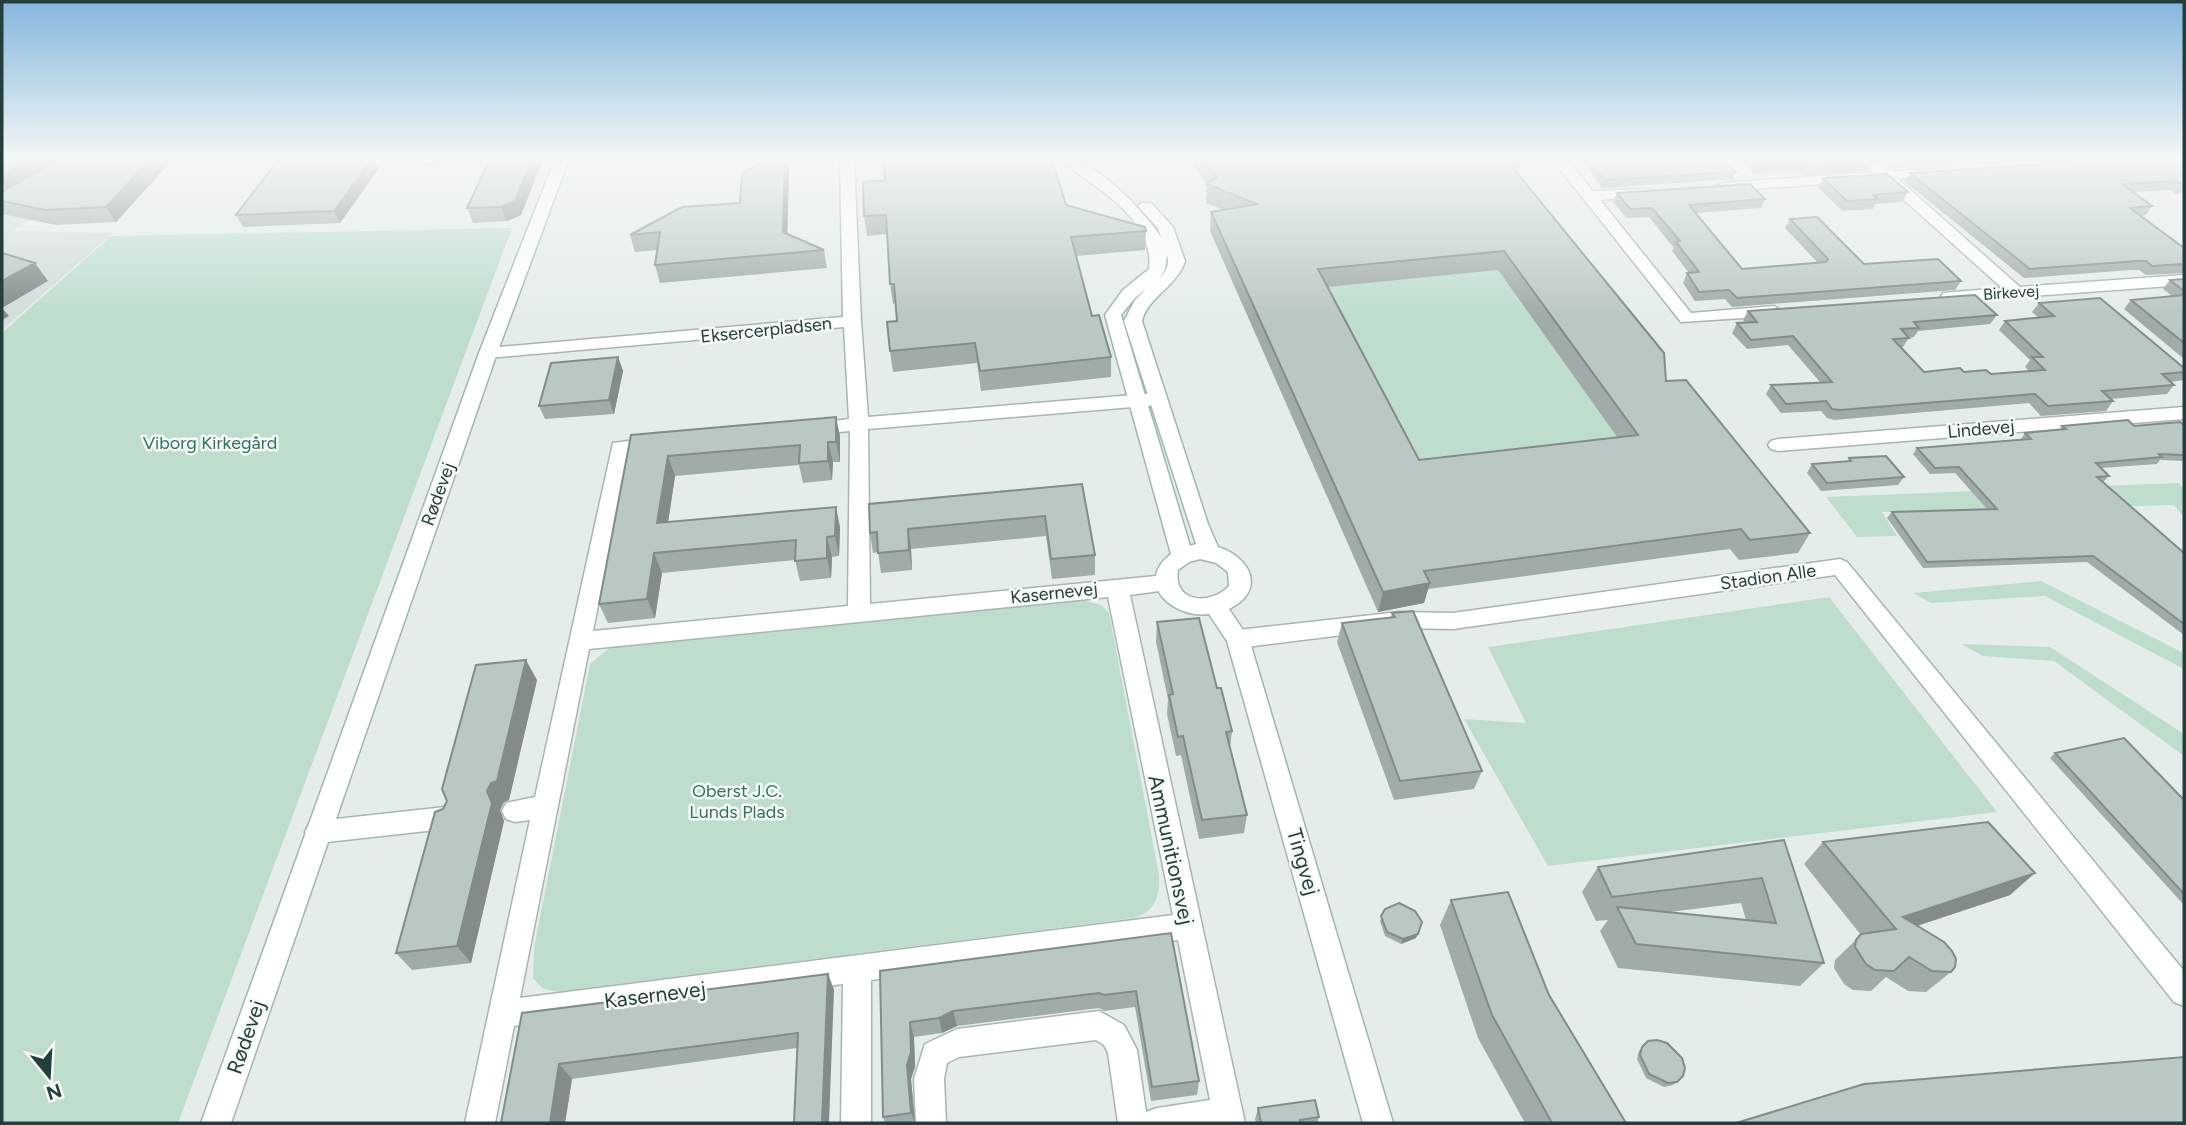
<svg xmlns="http://www.w3.org/2000/svg" width="2186" height="1125" font-family="Figtree,sans-serif">
<rect width="100%" height="100%" fill="#e5edeb"/>
<path fill="#d3dddb" d="M66 179 90 183 12 231 113 233 2 330V217Z"/>
<path fill="#bfddcd" d="M512 228 178 1123H2V333L111 236Z
M1498 270 1629 454 1414 480 1315 288Z
M2179 483 2184 489V517L2174 505 1882 512 1897 536 1857 537 1826 497Z
M2041 581 2184 653V669L2045 596 1931 603 1913 593Z
M1829 597 1997 812 1548 866 1464 719 1526 723 1488 647Z
M1078 599 1101 605 1109 613 1159 875C1160 897 1155 911 1134 918L557 992 542 988 533 978 534 948 590 664 609 648Z
M1961 644 2050 647 2184 734V756L2054 661 1983 656Z"/>
<g fill="none" stroke-linecap="round" stroke-linejoin="round">
<defs>
<path id="street" d="M308 159H448L441 163 326 168Z
M840 159H854L861 321 868 417 1157 393 1166 399 1157 405 868 429 870 604 1166 575 1174 577 1177 583 1174 589 1130 595 1245 1123H1118L1108 1053 1104 1045 1096 1040 959 1057 947 1063 944 1079 946 1123H916L914 1079 925 1044 957 1029 1099 1011 1124 1025 1132 1040 1137 1050 1146 1112 1157 1108 1210 1100 1178 940 871 980V1123H841L843 984 514 1026 495 1123H465L530 820 515 822 506 819 502 811 506 803 535 797 613 443 658 437 665 439 668 443 665 447 628 452 593 631 848 606 850 431 809 435 802 433 800 429 802 425 849 419 844 327 488 358 479 353 488 348 843 317ZM1108 597 1173 915 520 998 589 649Z
M1552 159H1566L1593 191 1649 189 1651 192 1649 195 1644 196 1600 200 1691 313 1774 306 1782 311 1774 316 1681 322Z
M1860 159H1875L1889 171 1942 169 1944 172 1942 175 1937 176 1898 179 2020 287 2184 275V285L1949 302 1941 297 1943 293 2002 288 1882 180 1722 191 1715 187 1722 183 1873 172Z
M2184 407V419L1778 451 1771 449 1768 445 1771 441 1778 439Z
M1840 559 1847 562 2184 971V1006L2174 1002 1835 575 1453 629 1399 628 1238 648 1230 645 1227 639 1230 633 1238 630 1399 612 1453 613Z
M445 807 454 810 458 818 454 826 445 829 318 843 309 840 305 832 309 824 318 821Z"/>
<path id="secondary" d="M555 159H569L497 353 231 1123H201L479 353Z
M1064 159C1096 159 1144 212 1161 237L1158 228 1138 206 1141 203H1151L1173 227 1185 261C1177 287 1148 296 1142 321L1208 524 1218 547C1252 558 1266 591 1229 609L1249 639 1393 1123H1363L1227 641 1209 614C1173 619 1133 583 1171 554L1105 315 1123 290 1149 269C1155 221 1099 189 1065 164ZM1167 255C1170 264 1166 271 1160 278L1165 269ZM1147 288 1135 300 1124 321 1196 544 1190 546 1121 315 1135 298ZM1200 559 1216 563 1228 572 1229 586C1211 605 1173 604 1178 570L1189 562Z"/>
</defs>
<use href="#street" stroke="#a7b5b3" stroke-width="3"/>
<use href="#secondary" stroke="#a0b6b3" stroke-width="3"/>
<use href="#street" fill="#fff" fill-rule="evenodd"/>
<use href="#secondary" fill="#fff" fill-rule="evenodd"/>
</g>
<path fill="#a0aca9" fill-rule="evenodd" d="M2 159H173L116 222 56 225 2 214Z
M490 159H543L521 215 507 221 473 223 467 208Z
M785 159H787L789 166 787 234 824 250 827 268 660 283 655 265 657 250 635 252 630 235 740 203Z
M1195 159H1519L1522 162 1518 175 1666 381 1810 533 1798 553 1739 560 1730 549 1428 589 1424 603 1378 612 1210 231 1211 212 1224 210 1206 203 1207 184 1194 167ZM1498 270 1617 437 1419 460 1328 287Z
M1582 159H1723L1736 172 1733 179 1602 188Z
M1740 159H1869L1873 162 1868 171 1805 175 1795 171 1755 174Z
M1879 159H2047L1891 168Z
M2184 159V193L2176 194 2170 190 2132 192 2152 206 2146 215 2141 216 2184 248V273L2146 275 2139 270H2131L2024 278 1905 182 1910 173Z
M1029 162 1066 205 1146 231 1145 250 1076 256 1092 316 1111 357V377L981 391 977 363 893 372 890 351 897 321 895 303 893 304 890 284 887 234 867 236 864 216 885 180Z
M379 168 340 223 243 227 236 215Z
M1823 178 1908 192 1902 202 1875 204 1873 209 1842 211 1819 188Z
M1617 193 1765 199 1761 208 1696 213 1742 269 1818 263 1785 228 1790 219 1864 264 1961 281 1955 290 1732 307 1725 299 1695 301 1683 283 1687 273H1689L1672 251 1674 248 1649 217 1627 218 1613 202Z
M2184 279V359L2124 309 2131 300 2172 296 2163 289 2170 280Z
M2039 303 2184 368V380L2171 382 2174 385 2167 394 2111 399 2113 401 2106 411 2041 416 2029 403 1834 420 1827 418 1821 411 1781 413 1766 394 1771 385 1820 382 1788 345 1747 349 1732 333 1737 323H1746L1743 320 1748 311 1997 315 1990 324 1918 331 1914 337 1909 338 1903 347H1901L1924 372H1964L1991 374 2029 371 2025 367 2030 360 1999 330 2005 321 2038 317 2032 312Z
M618 357 623 371 614 414 545 419 539 406Z
M2184 425V461L2160 460 2157 464 2101 468 2109 476 2103 482 2184 553V635L2087 562 1923 568 1887 518 1892 512 1987 509 1955 473 1930 474 1913 454 1917 448 2021 439 2025 433 2059 430 2062 426Z
M631 435 840 436V462H833L832 480 803 483 799 465 675 476 668 522 840 527 839 556 832 557 831 578 800 581 795 560 662 573 655 618 608 623 599 604Z
M1849 458 1904 477 1898 485 1821 491 1807 473 1812 464 1848 461Z
M1082 484 1095 555V575L1052 579 1046 536 911 549 912 570 881 573 878 552 873 553 870 533Z
M1392 613 1482 771 1474 789 1394 800 1337 642 1342 623 1391 618Z
M1157 622 1217 688 1232 731 1230 747 1247 815 1244 833 1199 839 1181 755 1176 756 1167 714 1168 699 1156 642Z
M537 680 509 800 504 802 500 810 504 821 471 963 412 970 396 953 443 809 447 801Z
M2055 753 2184 800V905L2050 758Z
M1784 840 1824 963 1800 986 1618 968 1600 931 1608 920 1596 921 1582 892 1598 867ZM1741 903 1746 920 1670 912Z
M1823 842 2010 895 1917 926 1951 972 1926 992 1908 991 1886 977 1871 991 1853 990 1844 984 1834 968 1835 960 1861 935 1804 864Z
M1451 900 1549 995 1626 1123H1525L1478 1038 1440 925Z
M1385 909 1416 938 1401 944 1385 936 1380 921Z
M1171 933 1199 1081 1197 1095 1151 1101 1135 1007 1104 1011 1099 1008 957 1026 942 1033 914 1037 915 1067 911 1079 915 1123H885L883 1117 880 971Z
M828 974 834 990 797 1048 572 1079 565 1123H501L522 1013Z
M1642 1047 1683 1076 1673 1085 1664 1087 1646 1078 1637 1059 1639 1051Z
M1258 1108 1319 1117 1317 1123H1256L1255 1119Z"/>
<path fill="#828c8a" d="M32 159H68L9 193 2 183V176Z
M151 159H173L116 222 106 207Z
M372 159H374L379 168 340 223 334 211Z
M532 159H543L521 215 507 221 501 207Z
M785 159H787L789 166 787 249 783 232Z
M35 263 48 281 2 308 9 316 2 320V281Z
M618 357 623 371 614 414 609 400Z
M836 417 840 436V462L836 442Z
M828 442 833 462 832 480 828 461Z
M668 456 675 476 665 543 657 523Z
M836 507 840 527 839 556 835 536Z
M908 529 911 549 912 570 909 550Z
M827 537 832 557 831 578 827 558Z
M654 553 662 573 655 618 647 599Z
M1430 583 1424 603 1378 612 1383 592Z
M526 660 537 680 509 800 504 802 500 810 504 821 471 963 457 946 487 791Z
M2035 873 2010 895 1889 935 1896 929 1903 917Z
M1418 934 1416 938 1401 944 1403 939Z
M828 974 834 990 829 1123H822Z
M953 1011 957 1026 942 1033 939 1018Z
M910 1022 914 1037 915 1067 911 1079 915 1123 911 1113 907 1065Z
M559 1064 572 1079 565 1123H550Z"/>
<path fill="#bac8c5" stroke="#828c8a" stroke-width="2" fill-rule="evenodd" d="M2 159H32L2 176Z
M60 159H151L106 207 45 210 2 201V192Z
M279 159H372L334 211 236 215Z
M490 159H532L515 201 501 207 467 208Z
M768 159H785L783 232 824 250 655 265 660 232 630 235 682 207 740 203 742 173Z
M884 159H1028L1029 162 1052 160 1066 205 1145 227 1146 231 1071 237 1092 316 1099 315 1111 357 980 371 975 343 890 351 887 322 897 321 894 284H890L886 215 864 216 863 182 885 180Z
M1203 159H1519L1522 162 1509 163 1664 353 1666 381 1686 380 1810 533 1750 540 1741 529 1424 571 1430 583 1383 592 1211 212 1257 204 1207 184 1217 177ZM1504 251 1638 435 1419 460 1318 269Z
M1589 159H1723L1736 172 1605 180Z
M1752 159H1869L1873 162 1809 166 1799 163 1759 165Z
M2123 159H2184V185H2183L2176 181 2122 184 2152 206 2130 208 2184 248V264L2152 266 2146 261H2138L2030 269 1910 173Z
M1887 174 1908 192 1873 195 1878 199 1847 201 1823 178Z
M1750 184 1765 199 1689 205 1742 269 1826 262 1828 259 1790 219 1817 217 1864 264 1938 259 1961 281 1737 298 1729 290 1699 292 1687 273 1699 272 1676 242 1680 241 1652 208 1630 209 1617 193Z
M2 253 35 263 2 281Z
M2184 279V291L2170 280Z
M1975 295 1997 315 1914 322 1919 328 1901 329 1909 338 1893 339 1924 372 1960 368 1964 372 1986 370 1991 374 2045 370 2032 357H2043L2005 321 2054 316 2039 303 2100 298 2184 368V372L2162 374 2174 385 2102 391 2113 401 2048 406 2035 394 1840 410 1832 409 1826 401 1786 404 1771 385 1832 382 1793 336 1751 340 1737 323 1757 322 1748 311Z
M2184 295V343L2131 300Z
M618 357 609 400 539 406 551 363Z
M836 417V442H828V461L799 463 800 445 668 456 657 523 836 507 835 536 827 537V558L795 561 796 540 654 553 647 599 599 604 631 435Z
M2128 420 2134 426 2180 422 2184 425V455L2159 454 2162 457 2096 463 2109 476 2097 477 2184 553V624L2093 556 1927 562 1892 512 1997 509 1959 467 1935 468 1917 448 2031 439 2025 433 2066 429 2062 426Z
M1886 456 1904 477 1827 483 1812 464 1851 461 1849 458Z
M1082 484 1095 555 1051 559 1045 516 908 529 909 550 878 553 877 532 870 533 869 504Z
M1413 611 1482 771 1400 781 1342 623 1395 617 1392 613Z
M1199 618 1217 688H1221L1232 731 1226 732 1247 815 1202 820 1183 736 1178 737 1169 695 1173 694 1157 622Z
M526 660 497 781 491 783 487 791 492 803 457 946 396 953 435 812 443 809 447 801 442 789 476 665Z
M2124 738 2184 800V894L2055 753Z
M1988 822 2035 873 1903 917 1944 942 1952 951 1956 959 1955 967 1951 972 1932 971 1909 957 1894 971 1875 970 1866 964 1855 947 1856 940 1861 934 1896 929 1823 842Z
M1784 840 1824 963 1636 944 1617 907 1776 923 1762 878 1612 897 1598 867Z
M1508 892 1549 995 1626 1123H1552L1492 1015 1451 900Z
M1399 903 1415 911 1422 922 1418 934 1403 939 1387 932 1381 916 1385 909Z
M1171 933 1199 1081 1152 1087 1136 991 1104 995 1099 993 953 1011 939 1018 910 1022 911 1052 907 1065 911 1113 883 1117 880 971Z
M828 974 822 1123H794L798 1033 559 1064 550 1123H501L522 1013Z
M1657 1040 1667 1043 1682 1058 1685 1068 1683 1076 1677 1082 1668 1083 1649 1074 1640 1055 1642 1047 1648 1041Z
M2184 1057V1123H1736L1864 1084Z
M1315 1100 1319 1117 1300 1120V1123H1261L1258 1108Z"/>
<linearGradient id="sky" x2="0" y2="1"><stop stop-color="#84b6de"/><stop offset="0.5" stop-color="#f3f7f6"/><stop offset="1" stop-color="#f3f7f6" stop-opacity="0"/></linearGradient>
<rect width="2186" height="316" fill="url(#sky)"/>
<g text-anchor="middle" stroke-width="5" stroke-linejoin="round" paint-order="stroke">
<g font-size="16" fill="#243e3d" stroke="#f5faf8">
<text transform="translate(2011 292) rotate(-4)" y="6">Birkevej</text>
</g>
<g font-size="18" fill="#243e3d" stroke="#f5faf8">
<text transform="translate(766 330) rotate(-6)" y="6">Eksercerpladsen</text>
<text transform="translate(1981 429) rotate(-5)" y="6">Lindevej</text>
<text transform="translate(438 494) rotate(-70)" y="6">Rødevej</text>
<text transform="translate(1768 577) rotate(-8)" y="6">Stadion Alle</text>
<text transform="translate(1054 593) rotate(-6)" y="6">Kasernevej</text>
</g>
<g font-size="18" fill="#307459" stroke="#f5faf8">
<text x="210" y="449">Viborg Kirkegård</text>
<text x="737" y="797">Oberst J.C.<tspan x="737" dy="21">Lunds Plads</tspan></text>
</g>
<g font-size="21" fill="#243e3d" stroke="#f5faf8">
<text transform="translate(1171 850) rotate(78)" y="7">Ammunitionsvej</text>
<text transform="translate(1303 862) rotate(74)" y="7">Tingvej</text>
<text transform="translate(655 995) rotate(-7)" y="7">Kasernevej</text>
<text transform="translate(246 1037) rotate(-71)" y="7">Rødevej</text>
</g>
</g>
<rect width="2186" height="1125" fill="none" stroke="#243e3d" stroke-width="7"/>
<g transform="translate(49 1076) rotate(162)" stroke="#f5faf8" stroke-width="5" paint-order="stroke">
<path d="M0-5L12 26L0 18L-12 26Z" fill="#243e3d"/>
<text y="-10" font-size="19" font-weight="bold" text-anchor="middle" fill="#243e3d">N</text>
</g>
</svg>
